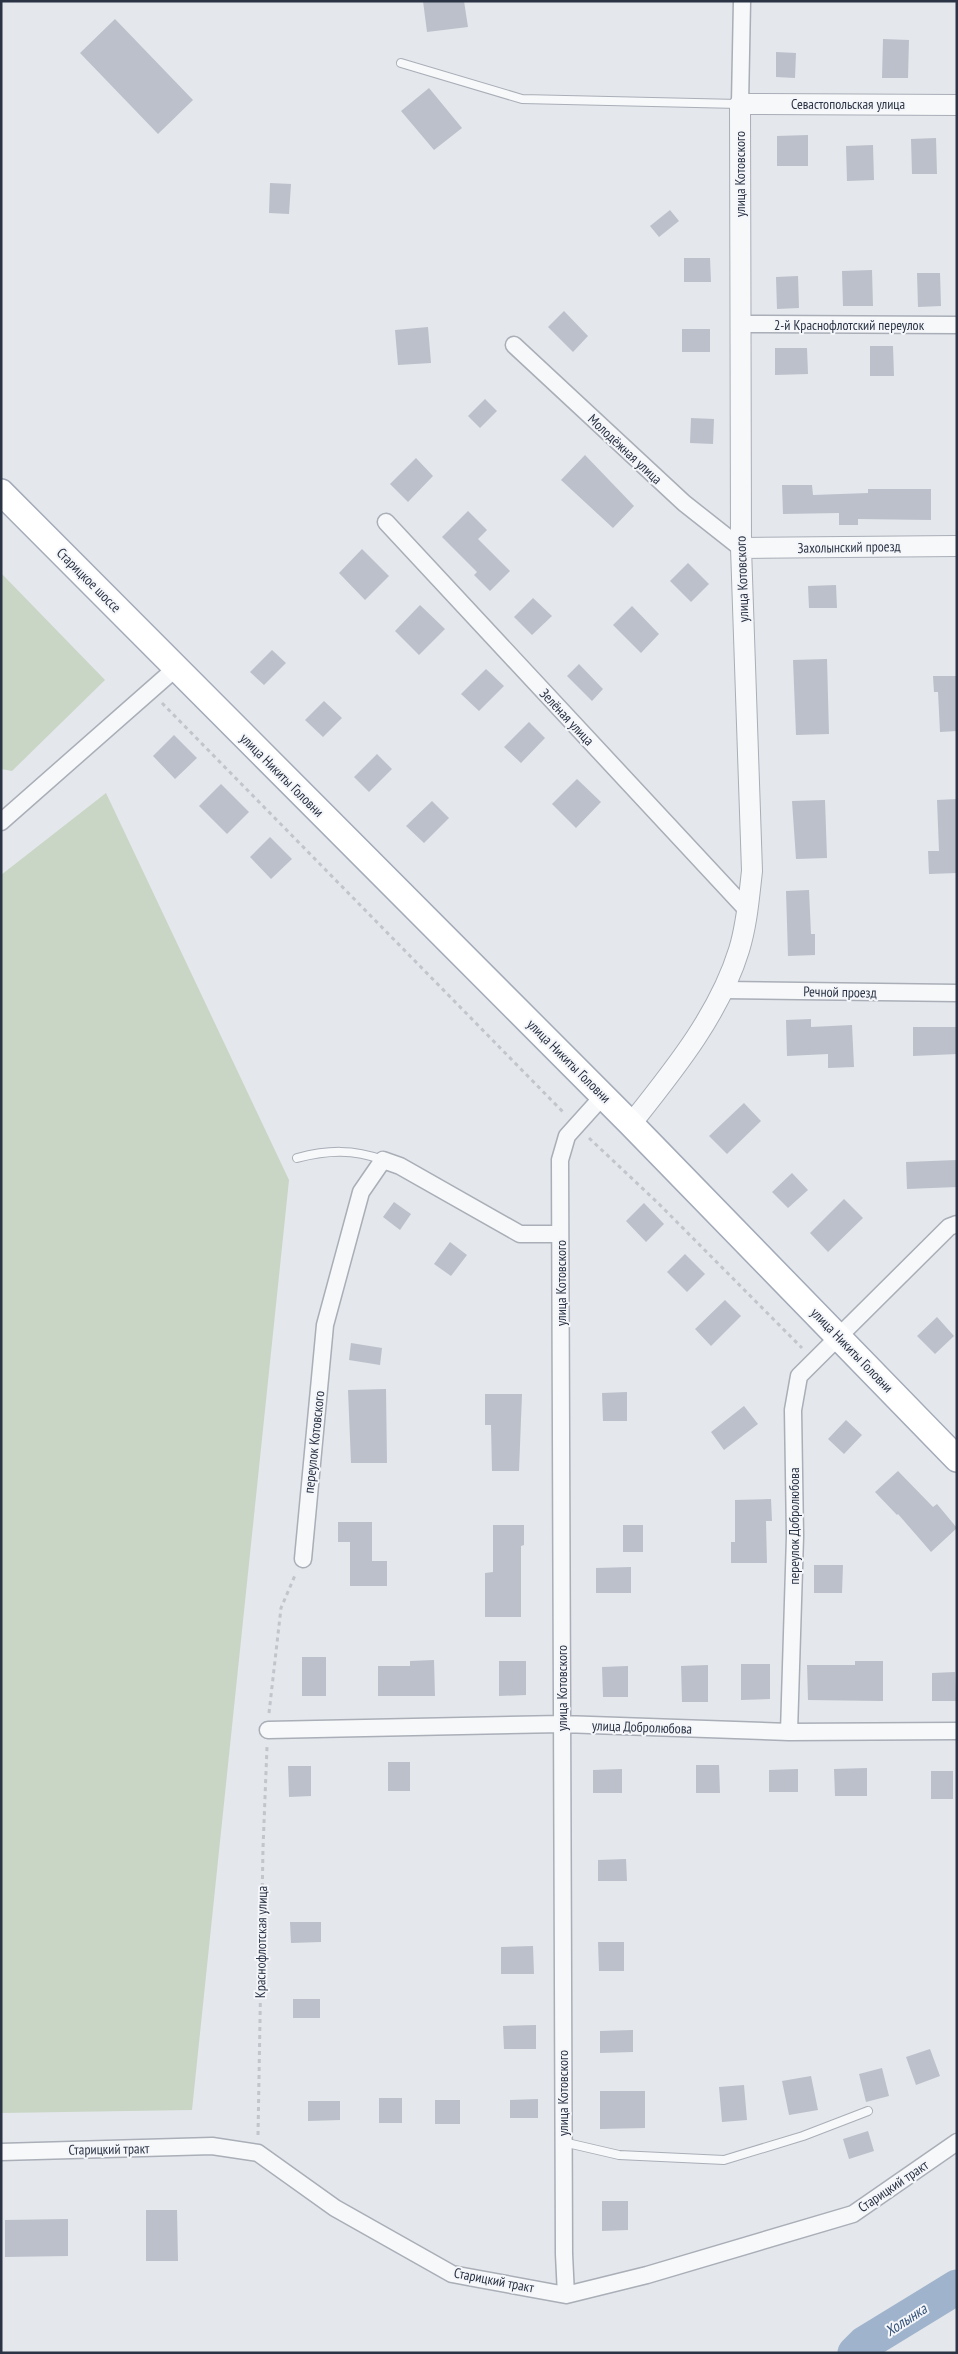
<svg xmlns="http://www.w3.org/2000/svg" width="958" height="2354" font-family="'PT Sans Narrow',sans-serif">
<rect width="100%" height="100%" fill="#e4e7ec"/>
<path fill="#c9d6c5" d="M1 573 105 680 12 771 1 769Z
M106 793 289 1180 192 2110 1 2113V875Z"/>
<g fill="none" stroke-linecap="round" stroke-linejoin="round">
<path stroke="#9fb4cc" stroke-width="35" d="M855 2353 864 2344 957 2287"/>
</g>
<path fill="#bbc0ca" d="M423 1H464L468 27 427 32Z
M115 19 193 100 158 134 80 53Z
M883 39 909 40 908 78H882Z
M776 52 796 53 795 78 776 77Z
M429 88 462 128 434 150 401 111Z
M808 135V166H777V136Z
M936 138 937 174H912L911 139Z
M873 145 874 180 847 181 846 146Z
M270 183 291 184 289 214 269 213Z
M670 210 679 221 659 237 650 226Z
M684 258H710L711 282H684Z
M872 270 873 306H843L842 271Z
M917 273H940L941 306 918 307Z
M798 276 799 308 777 309 776 277Z
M564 311 588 336 573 352 548 327Z
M428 327 431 363 398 365 395 330Z
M682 329H710V352H682Z
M870 346H893L894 376H870Z
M775 348H807L808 374 775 375Z
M485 399 497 411 480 428 468 416Z
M691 418 714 419 713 444 690 443Z
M585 455 634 506 613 528 561 480Z
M416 458 433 476 408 502 390 484Z
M782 485H812L813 495 868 493V489H931V520L858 519V525H839V513L783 514Z
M468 511 487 530 478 539 510 571 490 591 474 575 477 572 442 537Z
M362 549 389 576 365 600 339 573Z
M688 563 709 584 691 602 670 581Z
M836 585 837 608H809L808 586Z
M533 598 552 616 532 635 514 617Z
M420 605 445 629 419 655 395 631Z
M632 606 659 634 641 653 613 625Z
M272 650 286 663 264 685 250 672Z
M827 659 829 734 796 735 793 660Z
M579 664 603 689 592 701 567 676Z
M486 669 504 686 479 711 461 694Z
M933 676H957V731L940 732 938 692H934Z
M324 701 342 718 323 737 305 720Z
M529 722 545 738 521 763 504 747Z
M174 735 197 758 175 779 153 756Z
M377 754 392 769 369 792 354 777Z
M577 779 601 802 576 828 552 804Z
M221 784 249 812 227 834 199 806Z
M957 799V873L929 874 928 851H939L937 800Z
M825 800 827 858 796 859 792 801Z
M432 801 449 818 424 843 406 826Z
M270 837 292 859 271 879 250 857Z
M809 890 811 934H815V955L788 956 786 891Z
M811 1019V1027L852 1025 854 1067 828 1068V1054L787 1056 786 1020Z
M913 1027H957V1054L913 1056Z
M744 1103 761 1121 727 1154 709 1136Z
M957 1160V1187L907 1189 906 1162Z
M792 1173 808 1190 788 1208 772 1192Z
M844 1199 863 1218 828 1252 810 1233Z
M394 1202 411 1214 400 1230 383 1217Z
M644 1203 664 1224 646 1242 626 1221Z
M450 1242 467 1255 451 1276 434 1264Z
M685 1254 705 1274 687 1292 667 1272Z
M725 1300 741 1316 711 1346 695 1329Z
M937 1317 954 1336 935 1354 917 1336Z
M351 1343 382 1348 380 1365 349 1360Z
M386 1389 387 1463H351L348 1390Z
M627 1392V1421H603L602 1393Z
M485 1394H522L519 1471H492L491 1425H485Z
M744 1406 758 1424 724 1450 711 1432Z
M846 1420 862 1435 844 1454 828 1439Z
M898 1471 933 1507 937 1504 957 1528 931 1552 898 1514 897 1515 875 1492Z
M771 1499 772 1521H766L767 1563H731V1542H735V1500Z
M338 1522H372V1561H387V1586H350V1542H338Z
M493 1525H524V1545L521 1546V1617H485V1573L493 1572Z
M623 1525H643V1552H623Z
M814 1565H843L842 1593H814Z
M631 1567V1593H596V1568Z
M302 1657H326V1696H302Z
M434 1660 435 1696H378V1666H410V1661Z
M499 1661H526V1695L499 1696Z
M855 1661H883V1701L808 1700 807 1665H855Z
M741 1664H770V1699L741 1700Z
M708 1665V1702H682L681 1666Z
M628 1666V1697H603L602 1667Z
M955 1672 956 1701H932V1673Z
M388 1762H410V1791H388Z
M696 1765H719L720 1793H696Z
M288 1766H311V1796L289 1797Z
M867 1768V1796H835L834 1769Z
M622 1769V1793H593V1770Z
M798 1769V1792H769V1770Z
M931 1771H953V1799H931Z
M626 1859 627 1881H598V1860Z
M290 1922H321V1942L291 1943Z
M598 1942H624V1971H599Z
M533 1946 534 1974H501V1947Z
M293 1999H320V2018H293Z
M536 2025V2049H504L503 2026Z
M633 2030V2052L600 2053V2031Z
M930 2049 940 2076 916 2085 906 2057Z
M882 2068 889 2096 866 2102 859 2074Z
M811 2076 818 2110 789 2115 782 2081Z
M744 2085 747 2120 722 2122 719 2087Z
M600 2091H645V2128L600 2129Z
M379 2098H402V2123H379Z
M538 2099V2118H510V2100Z
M435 2100H460V2124H435Z
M308 2101H340V2120L308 2121Z
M868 2131 874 2151 849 2159 843 2139Z
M602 2201H628V2230L602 2231Z
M146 2210H177L178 2261H146Z
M68 2219V2256L5 2257V2220Z"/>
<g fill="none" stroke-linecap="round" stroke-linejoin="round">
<defs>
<path id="service" d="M401 63 522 99 739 104
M297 1158C328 1150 353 1149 383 1160
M563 2142 619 2155 724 2160 803 2136 868 2111"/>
<path id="minor" d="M740 104 742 1
M740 324 957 325
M514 345 684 503 741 548
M386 522 748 911
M1 822 176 668
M723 990 957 993
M303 1559 325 1325 361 1192 383 1160 400 1166 520 1234H560
M268 1730 562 1724 789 1732 957 1731
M789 1732 795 1536 793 1410 799 1376 949 1227 957 1224
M1 2152 212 2146 258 2153 335 2208 452 2274 566 2295 647 2275 853 2214 957 2142
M566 2295 564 2254 560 1160 567 1136 603 1096"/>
<path id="tertiary" d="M741 548 957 546
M631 1124C673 1071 719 1015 739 950 747 924 749 897 752 871L741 548 740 104 957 105"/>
<path id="primary" d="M1 492 631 1124 957 1459"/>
</defs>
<use href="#service" stroke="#a9aeb7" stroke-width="10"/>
<use href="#minor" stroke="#a9aeb7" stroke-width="19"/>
<use href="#tertiary" stroke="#a9aeb7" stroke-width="22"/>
<use href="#primary" stroke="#a3abb8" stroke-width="28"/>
<path stroke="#c2c5cb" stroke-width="3" stroke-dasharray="4 4" stroke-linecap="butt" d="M162 703 565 1114
M589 1138 658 1203 802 1348
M269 1713 281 1608 296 1573
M258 2135 263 1848 267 1747"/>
<use href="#service" stroke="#f7f8fa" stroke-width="8"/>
<use href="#minor" stroke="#f7f8fa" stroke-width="16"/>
<use href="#tertiary" stroke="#f7f8fa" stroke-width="20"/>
<use href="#primary" stroke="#fff" stroke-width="25"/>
</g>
<g text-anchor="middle" stroke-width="4" stroke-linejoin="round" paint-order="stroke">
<g font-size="14" fill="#2b3445" stroke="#f4f6f9">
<text x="848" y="109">Севастопольская улица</text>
<text transform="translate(740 174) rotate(-90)" y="5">улица Котовского</text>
<text x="849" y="330">2-й Краснофлотский переулок</text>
<text transform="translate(625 449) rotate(43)" y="5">Молодёжная улица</text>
<text transform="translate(849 547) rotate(-1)" y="5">Захолынский проезд</text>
<text transform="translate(742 579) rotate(-92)" y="5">улица Котовского</text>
<text transform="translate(89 580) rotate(45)" y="5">Старицкое шоссе</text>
<text transform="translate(567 717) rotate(47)" y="5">Зелёная улица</text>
<text transform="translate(282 775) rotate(45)" y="5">улица Никиты Головни</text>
<text transform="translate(840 992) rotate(1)" y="5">Речной проезд</text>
<text transform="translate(569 1061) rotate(45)" y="5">улица Никиты Головни</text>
<text transform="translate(561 1283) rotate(-90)" y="5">улица Котовского</text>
<text transform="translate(852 1350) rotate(46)" y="5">улица Никиты Головни</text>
<text transform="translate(314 1442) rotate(-84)" y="5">переулок Котовского</text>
<text transform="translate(794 1526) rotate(-90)" y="5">переулок Добролюбова</text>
<text transform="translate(562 1688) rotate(-90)" y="5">улица Котовского</text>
<text transform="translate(642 1727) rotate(2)" y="5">улица Добролюбова</text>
<text transform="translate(261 1942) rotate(-89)" y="5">Краснофлотская улица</text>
<text transform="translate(563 2093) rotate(-90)" y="5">улица Котовского</text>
<text transform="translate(109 2149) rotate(-1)" y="5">Старицкий тракт</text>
<text transform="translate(893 2186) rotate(-34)" y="5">Старицкий тракт</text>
<text transform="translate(494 2280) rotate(11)" y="5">Старицкий тракт</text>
</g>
<g font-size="15" font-style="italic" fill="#34527a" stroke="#f4f6f9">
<text transform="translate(906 2320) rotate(-33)" y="5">Холынка</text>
</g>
</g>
<rect width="958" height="2354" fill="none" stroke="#2b3445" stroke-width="5"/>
</svg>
